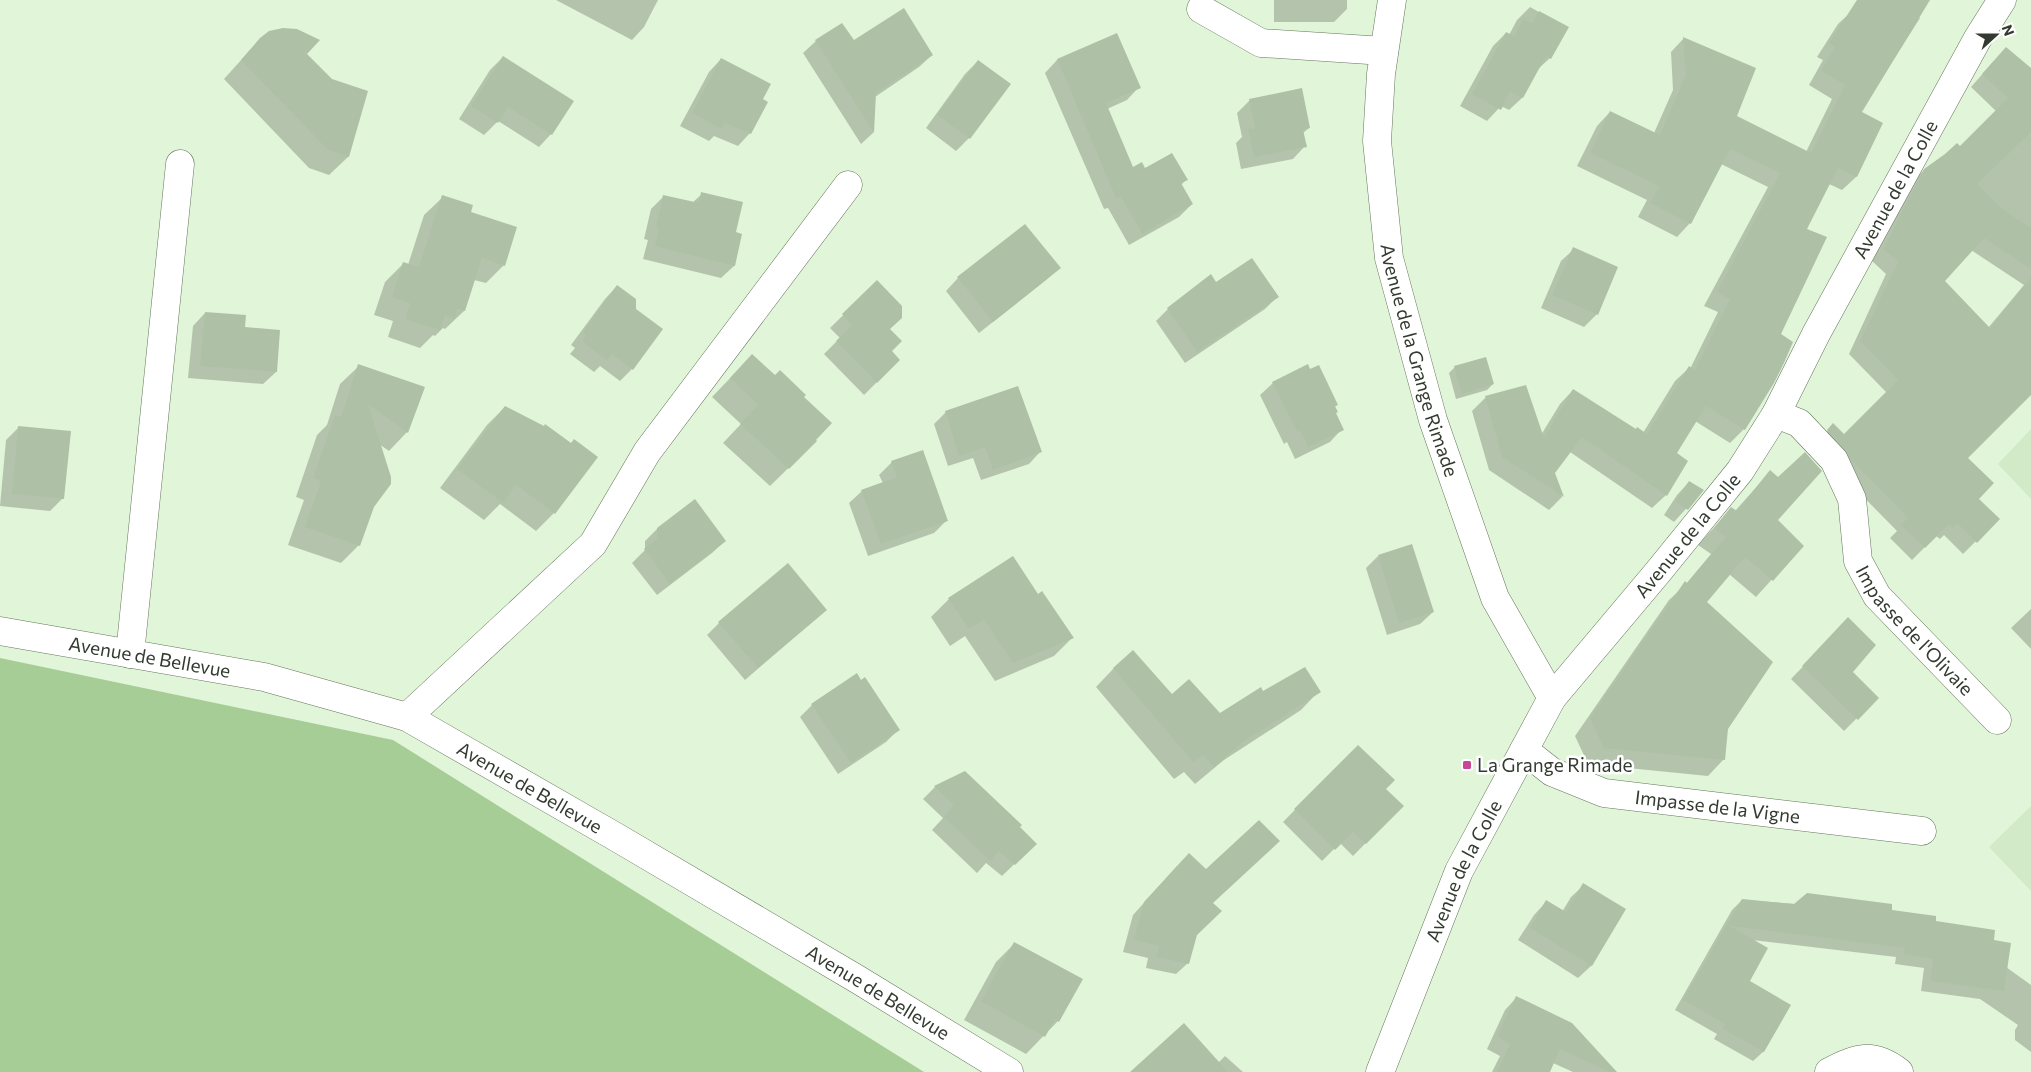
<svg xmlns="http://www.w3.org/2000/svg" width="2031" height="1072" font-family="Commissioner,sans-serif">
<rect width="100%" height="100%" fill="#e1f5d8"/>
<path fill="#d2eac8" d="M2031 429V499L1998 464Z
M2031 806V891L1989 847Z"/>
<path fill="#a7cd96" d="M0 658 393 740 924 1072H0Z"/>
<path fill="#0003" fill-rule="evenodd" d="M556 0H658L644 27 632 40Z
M1274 0H1347V9L1334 22H1274Z
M1864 0H1920L1918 17 1920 18 1860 113 1881 123 1856 177 1842 190 1829 184 1806 229 1779 335 1773 383 1744 429 1730 443 1695 421 1675 454 1666 495 1652 508 1570 452 1554 473 1562 497 1549 510 1489 470 1472 411 1485 398 1525 386 1541 435 1560 404 1573 390 1636 430 1643 433 1675 381 1689 368 1690 369 1718 312 1704 306 1768 187 1721 164 1690 223 1677 237 1638 217 1647 200 1577 166 1597 126 1610 112 1654 133 1673 90 1671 52 1684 38 1735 116 1806 152 1832 99 1809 85 1823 60 1817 57 1838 24Z
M1530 7 1567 28 1550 58 1537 70 1522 98 1509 110 1501 106 1487 121 1460 106 1493 46 1506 33 1509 35 1517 20Z
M1117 35 1139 87 1127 100 1107 109 1132 169 1145 170 1186 180 1181 185 1192 204 1179 217 1129 245 1108 208 1104 209 1045 73 1057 60Z
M260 39 305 54 331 80 366 92 348 157 329 175 309 168 224 79Z
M816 41 853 42 932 55 919 67 875 97 873 133 861 144 803 53Z
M503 57 551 134 539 147 498 121 484 135 459 119 490 70Z
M721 59 762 99 750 133 738 146 714 136 709 141 680 126 709 72Z
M978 61 969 138 956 151 926 128 965 74Z
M1994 61 2031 70V351L1967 458 1977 499 1998 519 1963 554 1944 535 1940 539 1936 536 1912 560 1890 538 1897 531 1839 472 1815 443 1834 425 1844 435 1887 393 1849 354 1886 274 1872 261 1912 182 1925 169 1960 147 1996 111 1971 87ZM1971 250 2024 285 1988 328 1943 281Z
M1250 100 1309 128 1303 133 1305 146 1293 159 1241 169 1236 143 1242 137 1237 113Z
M702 194 735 233 741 235 734 266 721 278 643 259 648 240 644 239 651 209 664 196 692 203Z
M443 197 469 213 504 265 486 283 474 280 464 311 445 329 443 328 435 336 433 335 420 348 388 337 393 321 374 315 385 282 404 263 408 265 424 215Z
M1574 249 1597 314 1584 327 1541 308 1561 261Z
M1059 268 1046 280 979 333 946 291 958 278Z
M877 282 889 329 890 351 899 360 864 395 824 354 840 338 830 328Z
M1216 284 1277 297 1265 309 1185 363 1156 321 1168 309Z
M617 286 632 369 620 381 600 366 594 372 570 354 575 348 571 345 605 299Z
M205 313 244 329 279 331 276 372 263 384 188 378 193 326Z
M359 366 423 387 407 432 389 451 379 444 373 506 359 545 341 563 288 545 304 500 296 497 317 435 327 425 340 384Z
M1455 367 1493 384 1487 390 1456 399 1449 373Z
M1310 371 1337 405 1334 407 1335 414 1342 429 1330 442 1295 459 1287 442 1284 444 1260 395 1273 383Z
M734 374 775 377 802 397 816 441 770 486 723 443 741 424 712 397Z
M505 407 554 513 536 531 500 504 484 520 440 488 487 425Z
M946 412 1040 452 1029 464 981 480 973 458 948 466 934 424Z
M19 427 63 498 50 511 0 506 6 440Z
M892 462 947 520 934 533 868 556 849 503 862 491 883 483 879 475Z
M1770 472 1777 520 1802 546 1756 597 1729 574 1705 602 1727 729 1724 759 1708 776 1588 764 1575 736 1669 600 1686 584 1711 554 1698 545 1731 509 1735 511Z
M1689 482 1702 491 1674 522 1664 515 1677 495Z
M658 528 725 541 712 553 657 595 632 563 645 550V541Z
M1378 556 1433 612 1420 624 1387 635 1366 568Z
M1037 595 1072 638 1054 656 995 681 965 636 950 646 931 617 949 599Z
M2031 609V649L2011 628Z
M826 610 745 680 707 635 719 623Z
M1836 632 1851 673 1877 698 1844 731 1791 679Z
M1114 668 1172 696 1220 715 1263 693 1319 691 1301 710 1224 760 1195 784 1184 772 1174 779 1096 687Z
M812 705 899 729 886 742 838 774 800 717Z
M1358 746 1384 789 1402 806 1353 856 1340 843 1322 861 1283 822Z
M964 772 1035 844 1002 876 986 863 977 873 932 830 943 818 923 799 935 787Z
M1177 866 1206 871 1212 904 1195 935 1188 963 1176 974 1146 968 1148 958 1123 952 1133 915Z
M1584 885 1624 909 1591 966 1578 978 1518 940 1534 915 1546 902 1562 912 1571 897Z
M1742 900 1891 911 1934 922 1992 941 2006 967 2031 985V1052L2015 1040V1030L2018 1025 1980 999 1921 991 1924 968 1895 964 1896 957 1752 940 1748 982 1789 1005 1763 1052 1753 1061 1714 1039 1717 1034 1675 1010 1732 910Z
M1014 944 1058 1021 1026 1054 964 1020 996 962Z
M1516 998 1615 1072H1573L1553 1063 1548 1072H1492L1500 1056 1487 1049 1505 1010Z
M1225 1056 1243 1072H1132L1218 1063Z"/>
<path fill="#aec1a6" d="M1857 0H1930L1862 112 1883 123 1857 177 1838 168 1807 229 1827 237 1781 334 1793 342 1784 363 1774 383 1745 430 1706 406 1677 453 1688 461 1667 496 1582 437 1555 473 1564 497 1502 457 1485 396 1526 385 1544 438 1573 389 1636 429 1637 427 1647 434 1689 366 1695 370 1730 299 1717 292 1780 173 1730 149 1691 224 1650 203 1659 186 1590 153 1610 111 1660 135 1686 75 1683 37 1756 68 1737 116 1811 153 1845 85 1821 71 1835 47 1829 43Z
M904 8 933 55 876 93 874 133 815 40 842 23 854 40Z
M1539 11 1569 27 1551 59 1546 56 1523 98 1510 92 1501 110 1472 94 1506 32 1514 36 1523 19 1532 23Z
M283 28 297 29 320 40 307 54 332 79 368 91 349 157 328 150 241 60 260 38 269 31Z
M1117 33 1141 88 1106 103 1133 167 1142 162 1145 168 1172 153 1188 180 1181 183 1193 204 1142 234 1121 196 1116 198 1057 59Z
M2006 47 2031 68V132L1977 184 2005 211 2031 228V269L1984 238 1945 281 1990 328 2031 277V395L1968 458 1994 483 1979 499 2000 519 1977 543 1957 523 1953 528 1949 524 1925 548 1901 525 1908 518 1851 460 1845 449 1827 430 1833 423 1844 434 1898 380 1860 341 1898 262 1883 249 1924 169 1945 154 1957 143 1960 146 2008 98 1982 74Z
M503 56 574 101 552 135 508 107 498 123 471 106Z
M721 58 771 84 763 99 768 102 751 134 725 123 722 129 692 113Z
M978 60 1011 84 970 139 937 115Z
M1302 88 1310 128 1303 130 1307 147 1254 157 1248 129 1255 128 1249 99Z
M701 192 743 202 736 232 742 234 735 266 655 246 659 227H656L663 195 699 203Z
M442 195 473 205 471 212 517 227 505 266 482 258 465 311 457 309 455 319 445 315 440 330 405 319 410 303 392 297 403 262 419 267Z
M1025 224 1061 268 993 322 957 277Z
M1573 247 1618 267 1598 315 1552 295Z
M1252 258 1279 297 1197 352 1167 308 1211 274 1216 282Z
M877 280 902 306V318L890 329 902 341 892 351 900 360 877 383 836 341 852 325 842 314Z
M617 285 636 299V309L663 329 633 370 612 354 607 361 582 341 586 335 583 332Z
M205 312 246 315 245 327 280 330 277 372 200 366Z
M752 354 775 375 780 370 806 395 804 397 832 423 816 440 817 441 789 469 740 424 758 405 730 378Z
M1486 357 1494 384 1462 394 1454 366Z
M358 364 425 387 408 433 368 404 391 477V484L374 507 360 546 305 527 321 481 313 478 335 415 341 417Z
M1308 364 1310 369 1319 365 1338 405 1335 406 1338 412 1336 413 1344 430 1308 447 1300 431 1297 432 1272 382Z
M1018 386 1042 452 993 470 985 447 959 456 945 411Z
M505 406 544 426 545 424 571 443 574 439 598 457 555 514 516 485 503 503 457 469Z
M18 426 71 431 64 499 12 494Z
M923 450 948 521 881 544 861 490 897 477 891 461Z
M1805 452 1822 471 1778 520 1804 546 1773 581 1745 557 1707 602 1773 662 1728 729 1725 760 1604 748 1590 718 1685 581 1687 583 1726 537 1714 528 1731 507 1737 511 1770 470 1778 477Z
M1689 481 1704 490 1688 510 1675 502Z
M695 499 726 541 670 584 644 549 657 539V528Z
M1412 544 1434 612 1399 623 1378 555Z
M1013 556 1038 594 1042 591 1074 638 1013 663 984 619 969 629 948 598Z
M788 563 827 610 758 668 718 622Z
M1848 617 1876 645 1853 672 1879 698 1858 720 1802 666Z
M1133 650 1172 694 1189 679 1220 713 1261 687 1263 691 1305 667 1321 692 1243 742 1214 767 1203 755 1193 762 1113 668Z
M857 673 861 680 865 677 900 730 851 763 811 704Z
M1358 745 1395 780 1386 789 1404 806 1366 844 1353 832 1335 850 1294 809Z
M965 771 1022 825 1020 827 1037 844 1015 865 999 851 990 861 944 817 954 805 934 786Z
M1259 820 1280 841 1213 903 1222 911 1197 935 1189 964 1156 957 1159 946 1134 940 1144 902 1189 853 1206 869Z
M1583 883 1626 909 1592 966 1530 928 1546 900 1566 912Z
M1807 893 1892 904V910L1936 916V921L1995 930 1994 940 2011 943 2004 991 1930 981 1933 959 1904 954 1905 948 1730 926 1768 948 1750 981 1791 1005 1764 1052 1723 1029 1725 1024 1683 1000 1742 899 1794 904Z
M1014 942 1083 979 1059 1022 1055 1019 1045 1037 981 1001Z
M1516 996 1572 1023 1617 1072H1609L1560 1049 1550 1072H1497L1510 1044 1497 1037Z
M1184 1023 1228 1072H1130Z"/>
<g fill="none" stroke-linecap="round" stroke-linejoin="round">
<defs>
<g id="minor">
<path d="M1201 9 1261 43 1384 51"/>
<path id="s1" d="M1776 414 1799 423 1834 460 1852 499 1858 561 1877 596 1997 720"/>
<path id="s2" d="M0 631 264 677 407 717 616 837 857 979 1009 1072"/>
<path d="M130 654 180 164"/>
<path d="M407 717 593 544 647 452 848 185"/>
<path id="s3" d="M1524 750 1552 772 1604 793 1922 831"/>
<path d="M1829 1072C1856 1057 1873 1052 1899 1072"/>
</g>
<g id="tertiary">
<path id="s4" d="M1392 0 1381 74 1377 141 1389 258 1433 420 1495 598 1552 698"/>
</g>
<g id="secondary">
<path id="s5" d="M1380 1072 1459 871 1552 698 1658 572 1740 471 1776 414 1816 334 1978 38 2002 0"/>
</g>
</defs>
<use href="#minor" stroke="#65765d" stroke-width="29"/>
<use href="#tertiary" stroke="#65765d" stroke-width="29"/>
<use href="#secondary" stroke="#65765d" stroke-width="29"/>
<use href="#minor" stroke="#fff" stroke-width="28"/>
<use href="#tertiary" stroke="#fff" stroke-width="28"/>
<use href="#secondary" stroke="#fff" stroke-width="28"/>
</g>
<rect fill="#c74996" stroke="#fff" stroke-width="2" x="1462" y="760" width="10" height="10" rx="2.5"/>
<g text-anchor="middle" stroke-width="5" stroke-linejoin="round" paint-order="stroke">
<g font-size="19" fill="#333b30" stroke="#fff">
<text dy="7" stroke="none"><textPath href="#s5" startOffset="1029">Avenue de la Colle</textPath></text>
<text dy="7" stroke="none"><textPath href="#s4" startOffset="366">Avenue de la Grange Rimade</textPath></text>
<text dy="7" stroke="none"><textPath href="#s5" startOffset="624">Avenue de la Colle</textPath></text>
<text dy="7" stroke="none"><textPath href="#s1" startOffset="271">Impasse de l'Olivaie</textPath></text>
<text dy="7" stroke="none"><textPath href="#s2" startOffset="152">Avenue de Bellevue</textPath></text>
<text dy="7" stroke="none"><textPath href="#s2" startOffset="558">Avenue de Bellevue</textPath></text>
<text dy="7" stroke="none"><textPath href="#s3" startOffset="206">Impasse de la Vigne</textPath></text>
<text dy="7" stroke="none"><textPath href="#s5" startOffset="218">Avenue de la Colle</textPath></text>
<text dy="7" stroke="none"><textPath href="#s2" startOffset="962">Avenue de Bellevue</textPath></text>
</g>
<g font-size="19" fill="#333b30" stroke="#fff" text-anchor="start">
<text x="1477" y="772">La Grange Rimade</text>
</g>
</g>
<g transform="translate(1996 35) rotate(69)" stroke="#ffffff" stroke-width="4" paint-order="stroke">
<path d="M0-4L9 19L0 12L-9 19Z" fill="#333b30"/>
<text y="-8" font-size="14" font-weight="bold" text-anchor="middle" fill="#333b30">N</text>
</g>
</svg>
